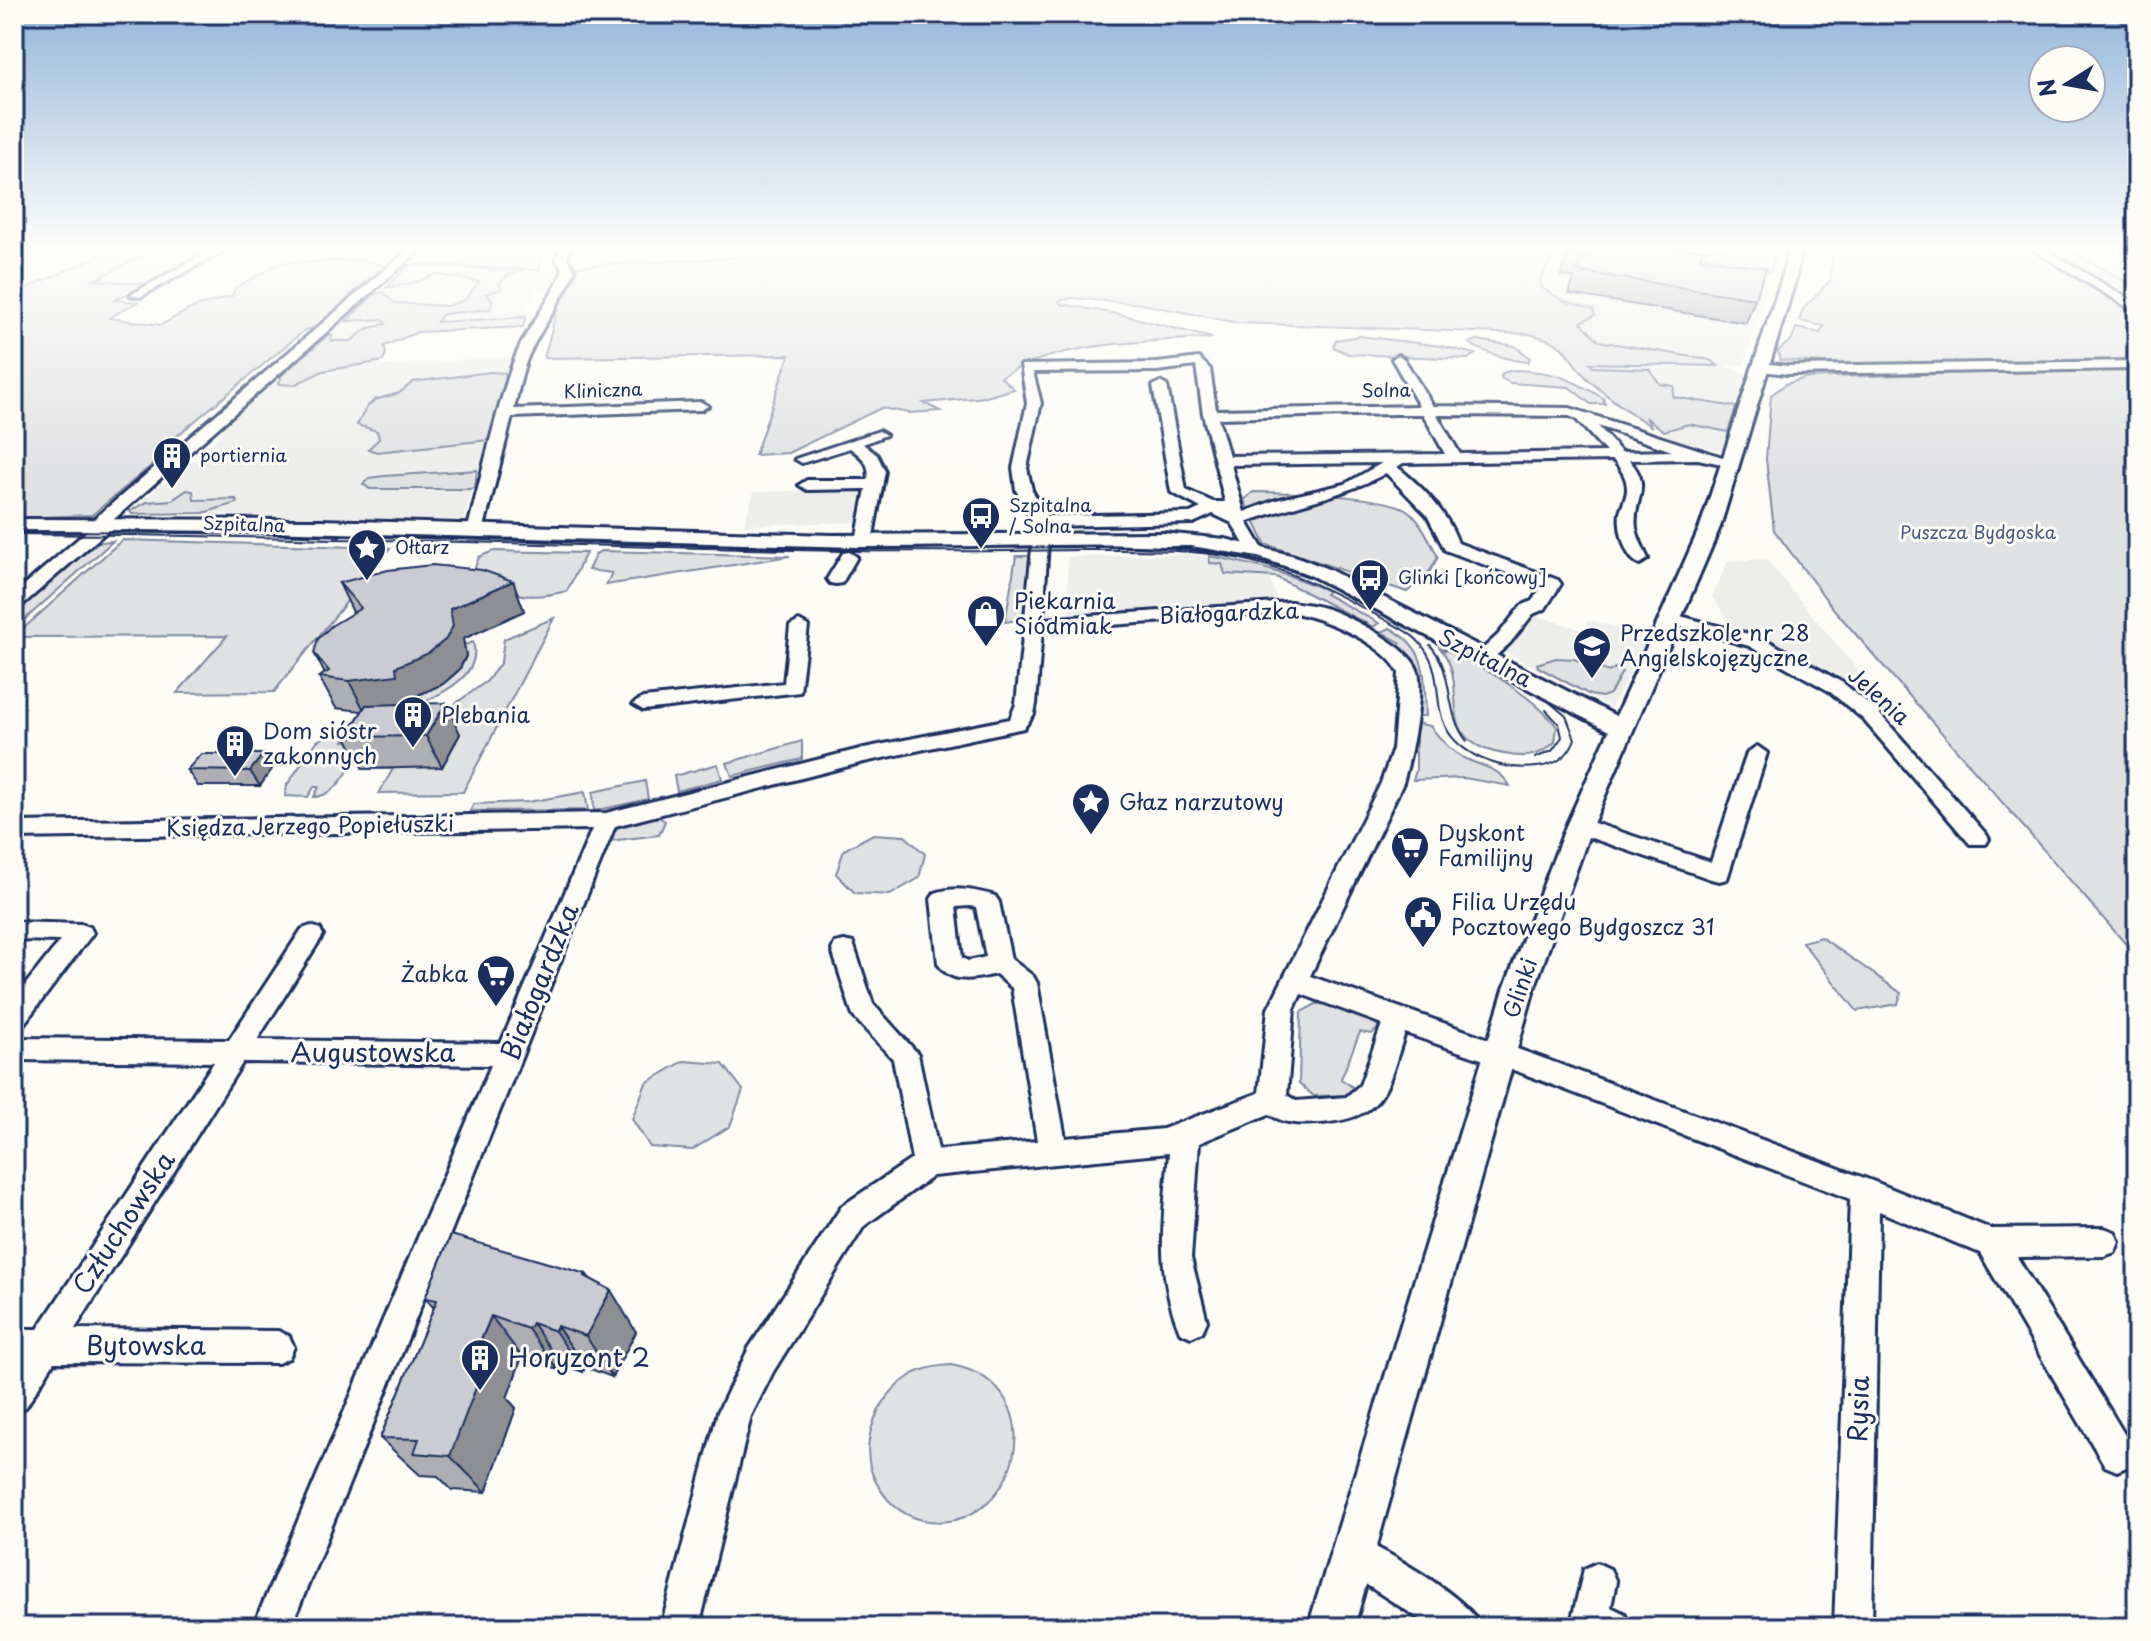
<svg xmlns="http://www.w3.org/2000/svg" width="2151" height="1641" font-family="'Playpen Sans',sans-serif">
<rect width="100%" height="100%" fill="#fdfcf7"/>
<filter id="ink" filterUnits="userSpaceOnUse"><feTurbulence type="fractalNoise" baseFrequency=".0125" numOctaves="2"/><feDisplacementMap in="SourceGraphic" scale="16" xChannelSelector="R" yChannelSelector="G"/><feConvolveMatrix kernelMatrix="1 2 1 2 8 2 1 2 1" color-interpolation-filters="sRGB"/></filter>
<g filter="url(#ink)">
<path fill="#edeeec" d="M156 249H222L156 284 92 281Z
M579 249H782L575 256Z
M1497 249H1778L1744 365 1722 366 1746 373 1722 451 1675 440 1643 415 1589 363Z
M2044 249H2137V300Z
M407 264 564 269 560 287 535 290 522 325 414 331 385 340 379 366 516 356 463 521 122 512 142 496H149L187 462 199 459 206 452H201L223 433 219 432 222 426Z
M864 489 859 522 744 525 754 492Z
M1184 554 1216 558 1267 570 1279 606 1069 622 1067 557Z
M1766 559 1871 686 1845 687 1731 624 1712 597 1728 561Z
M1531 614 1583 630 1588 620 1651 635 1611 708 1504 651 1523 621Z"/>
<path fill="#e0e1e3" stroke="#7e88a0" stroke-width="2" d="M114 249H156L94 280 147 284 115 300 137 302 109 318 161 325 192 308 232 296 235 288 280 263 362 260 384 266 350 295 356 296 319 327 305 330 184 430 169 443 164 455 92 515 14 518V294Z
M423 249H545L539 270 407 264Z
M782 249H1533L1530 254 1553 258 1540 279 1542 288 1564 301 1593 309 1595 315 1581 322 1599 341 1710 360 1718 366 1590 363 1593 367 1649 369 1660 384 1674 386 1673 397 1736 407 1728 432 1689 424 1664 431 1645 417 1652 427C1630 413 1610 399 1591 382 1563 357 1574 344 1529 334L1238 323 1142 304 1071 298 1059 301 1061 304 1123 315 1212 338C1147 341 1057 342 1001 377L1014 389 986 397 924 403 940 411 909 413 881 408 788 453 755 455 789 355 544 358 557 310 576 266 725 258Z
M1677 249H1776L1771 272 1737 267 1730 262Z
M1833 249H2067L2137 288 2133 291 2137 293V360L1867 366 1780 360 1778 351 1792 339 1796 328 1820 333 1824 326 1799 321 1803 309 1830 281Z
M409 265 522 271 508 275 500 283 501 289 486 294 493 300 490 309 443 314 437 322 526 317 523 327 418 332 384 346 386 354 383 361 323 371 294 385 279 384 282 375 328 335H332L331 341H351L366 329 386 324 382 319 346 321 375 294 383 292 394 303 448 306 465 300 479 282 436 274 417 282 386 288Z
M1359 336 1441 346 1475 354 1468 359 1348 354 1333 347 1336 340Z
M1477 340 1515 346 1530 358 1528 362C1511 361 1482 352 1469 343Z
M2137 368V957L1832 607 1774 530 1766 459 1771 395 1786 384 1805 378Z
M1514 370C1553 371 1570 378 1603 398L1605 404H1591L1569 387 1510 383 1501 378 1502 373Z
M491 372 505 373 506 379 489 440 377 452 368 449 379 439 377 431 357 425 367 407 375 400 399 393 413 382Z
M477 470 475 488 469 489H370L363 484 369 478 384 476Z
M187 490 193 491 194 500 236 499 237 503 203 513 132 514 130 511 147 502 172 500Z
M1253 492C1284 492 1383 495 1407 510 1421 520 1430 542 1438 557L1430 571 1407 592 1265 544 1244 500Z
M122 540 390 548 274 692 177 693 227 636 14 637Z
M113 541 14 629V609L90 543Z
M493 551 586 553 567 591C522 602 511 595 474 570L479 557Z
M601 551 790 556 606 585 612 573 588 570 596 554Z
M1016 556H1032L1025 619 1005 622Z
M1209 556C1251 563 1289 574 1328 591L1325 594 1379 623 1373 627 1276 577 1225 574 1222 564 1210 563Z
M554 618 463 792 379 793 393 769H363L487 681 501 662 504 639Z
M1390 628C1429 649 1424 676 1426 716H1416C1417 688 1423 664 1396 647L1401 643 1382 632Z
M473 642C482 674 447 691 422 703L417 696C438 687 472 672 464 645Z
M1440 648C1473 658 1537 699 1557 727L1555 742C1542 755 1528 758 1510 755 1426 744 1474 688 1440 648Z
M1556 658 1574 659 1609 672 1615 668 1622 672 1610 694 1602 697 1590 695 1538 667 1537 664Z
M1416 723 1430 726C1440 738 1448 749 1462 757 1481 767 1499 767 1510 786L1464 778 1413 780 1416 770Z
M340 729 348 730 344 741 366 738C354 758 341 796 314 797L319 787H314L308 797 285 796 287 785 317 741Z
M802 741V759L732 776 727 763Z
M718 764 722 779 677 791 674 776Z
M645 781 648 799 594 811 593 792Z
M585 792 588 810 470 811 474 804 528 802Z
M655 814 665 821 659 835 609 841 616 826Z
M873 834 905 836 925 854 919 878 890 895 855 893 836 874 844 850Z
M1821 937 1901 993 1898 1004 1857 1011 1802 942Z
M1316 1004C1334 1003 1367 1013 1379 1027L1372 1034 1360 1032 1341 1079 1355 1089 1349 1095 1314 1096 1299 1084 1301 1012Z
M684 1061 723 1064 743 1090 730 1126 692 1150 650 1147 632 1119 646 1083Z
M951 1365C1060 1385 1017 1539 923 1520 899 1515 884 1499 874 1478 858 1442 878 1396 910 1376 922 1368 936 1366 951 1365Z"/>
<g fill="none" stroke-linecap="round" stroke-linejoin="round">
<defs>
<path id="minor" d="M14 249H22L14 254Z
M213 249H227L140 297 130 295Z
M409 249H421L113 520 115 523 113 526 20 607 14 608V594L93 526V520Z
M560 249H570L567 258 575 270C562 302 540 328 527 359 521 375 518 393 514 409L701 402 708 406 701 410 512 417 483 531 481 534H469L467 531C482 475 494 417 513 363 525 329 550 303 563 270L556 259Z
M2032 249H2045L2137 304V313Z
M1398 355 1404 359 1433 406 1570 408 1738 462 1731 466 1698 459 1629 460C1654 487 1632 500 1636 528 1638 539 1644 549 1648 559L1640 564C1625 560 1618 528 1620 513 1622 505 1627 497 1627 489 1627 477 1621 469 1613 460L1403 463 1397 467C1423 487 1447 512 1458 543L1558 580 1561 584 1545 609 1533 614 1510 643 1490 661 1483 663 1474 657 1498 635 1521 606 1532 601 1542 586 1445 550 1427 515 1386 473C1343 497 1294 504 1247 522L1263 549 1255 554 1249 553 1232 523 1213 514 1193 523 1049 526 1043 619 1291 602C1303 604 1316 605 1328 609 1351 618 1412 647 1418 672 1424 695 1410 759 1403 783L1310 976 1537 1056 1875 1182 1991 1229 2104 1228 2115 1232 2119 1242 2115 1252 2104 1256 2017 1257 2129 1442 2134 1454 2129 1466 2117 1471 2105 1466 1980 1253 1879 1211 1872 1627H1834L1850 1199 1522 1073 1405 1033C1386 1088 1388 1117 1322 1123 1302 1124 1286 1125 1269 1114L1199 1143 1191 1258 1207 1321 1202 1332 1191 1337 1180 1332C1154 1270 1164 1217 1169 1153L933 1176 864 1226 773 1372 751 1416 699 1627H661L718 1412 749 1348 842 1206 912 1159 893 1059 853 1016 832 950 835 943 844 941 853 943 873 1004 918 1054 938 1150 1037 1141 1012 988 996 974C976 979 950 985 938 963L931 899 935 893C956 886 974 890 995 896L999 902 1011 959 1033 976 1037 983 1065 1138 1163 1129 1259 1093 1268 1009 1381 783 1393 749 1399 673C1385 643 1323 618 1291 612L1042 630 1036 704 1034 714 1024 728 864 762 615 826 291 1627H253L491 1065 243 1062 75 1329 278 1331 289 1336 294 1347 289 1358 278 1363 54 1362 26 1407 14 1412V1365L17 1361H14V1329H38L214 1062 14 1060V1038L229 1040 302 929 311 926 320 929 323 935 257 1040 501 1043 592 829 14 838V822L606 813 864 748 1010 719 1016 704 1033 539V521L1016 490 1013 468 1027 403 1021 365 1157 363 1199 358 1210 369 1216 410 1419 406 1392 359ZM1196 366 1203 414 1225 502H1213L1186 490 1167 386 1160 382 1153 386 1171 492 1201 508 1190 513 1046 516 1032 490 1027 468 1041 403 1033 372 1157 371ZM1397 414H1423L1445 454 1229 456 1218 418ZM1437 415 1569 416 1576 419 1606 452 1460 454ZM1598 426 1672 451 1621 452ZM1382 463 1345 484 1276 500 1244 512 1231 465ZM970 906 976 907 986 957 968 961 962 958 956 907ZM1301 994 1382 1024 1360 1085 1346 1097 1296 1101 1287 1095 1294 1009Z
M2137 361V369L1788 374 1761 371 1755 367 1761 363 1788 366Z
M879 431 886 435 863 444 877 455 885 471 872 541 864 546 856 541 866 489 807 490 799 485 807 480H868C871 463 862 457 850 448L802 463 795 459Z
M849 552 857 557 842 583 836 584 830 583 827 579 843 553Z
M1669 613 1763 638 1843 683 1877 711 1986 834 1989 839 1986 844H1970L1863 719 1829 691 1749 646 1663 622 1660 618Z
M799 621 808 626 800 692 643 710 633 704 643 698 784 683 790 626Z
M1757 746 1767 753 1727 879 1719 881 1711 879 1571 831 1568 826 1571 821 1579 818 1711 862 1747 753Z
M14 922 81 924 90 927 93 933 23 1025 14 1028V999L60 941 14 940Z
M1352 1536C1383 1548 1469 1598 1481 1627H1432L1339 1567 1334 1554 1339 1541Z
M1597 1563 1610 1569 1616 1582 1611 1607 1625 1614 1631 1627H1570L1584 1569Z"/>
<path id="tertiary" d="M1788 249H1800L1796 278 1720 527 1592 826 1534 989 1354 1627H1308L1504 989 1566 826 1609 731 1314 577C1225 542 1144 544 1050 545 978 546 905 548 833 547 560 543 287 527 14 531V519L321 520 832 535 1163 533 1225 539 1295 556 1328 569 1616 716 1700 527 1782 278Z"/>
</defs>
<use href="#minor" stroke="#1b2f5e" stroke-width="6"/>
<use href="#tertiary" stroke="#1b2f5e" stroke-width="6"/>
<use href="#minor" fill="#fdfcf7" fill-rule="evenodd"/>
<use href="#tertiary" fill="#fdfcf7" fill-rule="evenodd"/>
<path stroke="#1b2f5e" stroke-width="2" d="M14 531 263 532 857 548 1191 547 1258 558 1305 574 1547 700 1566 716 1575 739C1568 757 1556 765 1537 767 1518 769 1497 766 1480 758 1414 726 1457 678 1416 639 1407 630 1392 624 1380 617 1335 593 1291 570 1241 559 1189 548 1135 550 1082 550 1006 551 931 552 855 551 575 547 294 535 14 534
M1430 645C1456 673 1443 712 1467 741
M1535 758 1552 751 1562 737 1559 724 1546 710"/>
</g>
<path fill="#adafb5" stroke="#1b2f5e" stroke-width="2" d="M1570 249H1704L1701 258 1755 299 1746 323 1569 294 1574 278 1561 276 1567 253Z
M513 581 524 611 463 639 466 656 459 670 443 684 411 698 412 704 460 734 442 767 363 769 346 737 362 711 336 708 319 677 325 674 314 653 353 612 339 583Z
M263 754 272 769 260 786H198L187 770Z
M586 1274 636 1332 612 1377 585 1367 583 1372 561 1364 558 1370 522 1357 507 1398 516 1408 486 1492 452 1490 438 1476 420 1475 380 1438 434 1308 425 1298Z"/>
<path fill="#8d8f94" stroke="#1b2f5e" stroke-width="2" d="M513 581 524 611 463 639 466 656 459 670 443 684 411 698 412 706 365 712 349 681 450 609Z
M446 703 460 734 442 767 426 736Z
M263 754 272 769 260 786 250 771Z
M586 1274 604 1304 611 1290 636 1332 612 1377 586 1336 585 1276Z
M491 1316 522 1357 507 1398 516 1408 486 1492 450 1456 469 1369Z
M532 1323 561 1364 558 1370 528 1329Z
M557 1326 585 1367 583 1372 555 1331Z"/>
<path fill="#c9ccd3" stroke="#1b2f5e" stroke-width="2" d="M1570 249H1703L1700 258 1766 268 1755 299 1576 271 1585 256 1567 253Z
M432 565 482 570 513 581 450 609 453 626 446 639 429 653 396 667 397 675 349 681 319 677 329 671 314 653 318 639 331 626 361 608 339 583 388 570Z
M446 703 426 736 346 737 366 705Z
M201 754H263L250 771 187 770Z
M451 1235 586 1274 585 1276 611 1290 586 1336 557 1326 555 1331 532 1323 528 1329 491 1316 469 1369H483L450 1456 414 1453 419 1439 380 1438 437 1300 425 1298Z"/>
</g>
<linearGradient id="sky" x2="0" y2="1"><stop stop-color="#93b6da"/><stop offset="0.52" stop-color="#fefefb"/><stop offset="1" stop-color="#fefefb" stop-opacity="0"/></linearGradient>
<rect width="2151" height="479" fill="url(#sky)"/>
<defs>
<symbol id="building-pin" viewBox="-11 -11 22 30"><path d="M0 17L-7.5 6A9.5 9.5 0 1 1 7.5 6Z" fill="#1b2f5e" stroke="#fdfcf7"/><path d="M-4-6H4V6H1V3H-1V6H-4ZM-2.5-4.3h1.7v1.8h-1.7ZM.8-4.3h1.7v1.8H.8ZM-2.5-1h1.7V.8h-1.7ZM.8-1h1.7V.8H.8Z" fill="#fff"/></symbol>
<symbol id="bus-pin" viewBox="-11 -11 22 30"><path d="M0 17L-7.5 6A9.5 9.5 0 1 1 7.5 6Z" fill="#1b2f5e" stroke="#fdfcf7"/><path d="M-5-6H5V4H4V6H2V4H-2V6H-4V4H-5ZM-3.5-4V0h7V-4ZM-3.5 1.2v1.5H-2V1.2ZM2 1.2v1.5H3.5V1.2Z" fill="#fff"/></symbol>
<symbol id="sight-pin" viewBox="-11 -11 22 30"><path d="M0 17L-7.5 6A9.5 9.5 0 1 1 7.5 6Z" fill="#1b2f5e" stroke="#fdfcf7"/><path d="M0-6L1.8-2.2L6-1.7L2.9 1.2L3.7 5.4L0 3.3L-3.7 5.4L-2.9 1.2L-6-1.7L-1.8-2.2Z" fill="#fff"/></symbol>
<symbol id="shop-pin" viewBox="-11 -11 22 30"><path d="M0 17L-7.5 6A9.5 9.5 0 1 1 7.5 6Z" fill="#1b2f5e" stroke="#fdfcf7"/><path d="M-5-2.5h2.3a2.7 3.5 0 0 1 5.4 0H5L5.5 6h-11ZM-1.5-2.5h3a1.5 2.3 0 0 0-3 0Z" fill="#fff"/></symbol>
<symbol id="school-pin" viewBox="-11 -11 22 30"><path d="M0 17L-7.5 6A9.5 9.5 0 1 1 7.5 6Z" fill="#1b2f5e" stroke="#fdfcf7"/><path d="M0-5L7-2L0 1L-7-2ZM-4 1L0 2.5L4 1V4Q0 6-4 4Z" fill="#fff"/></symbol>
<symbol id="supermarket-pin" viewBox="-11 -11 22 30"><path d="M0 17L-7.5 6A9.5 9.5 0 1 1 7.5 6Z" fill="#1b2f5e" stroke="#fdfcf7"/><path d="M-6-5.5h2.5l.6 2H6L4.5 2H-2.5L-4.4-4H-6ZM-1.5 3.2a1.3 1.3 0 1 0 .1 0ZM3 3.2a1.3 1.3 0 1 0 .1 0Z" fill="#fff"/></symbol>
<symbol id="civic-pin" viewBox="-11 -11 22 30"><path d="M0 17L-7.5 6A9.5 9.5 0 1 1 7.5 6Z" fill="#1b2f5e" stroke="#fdfcf7"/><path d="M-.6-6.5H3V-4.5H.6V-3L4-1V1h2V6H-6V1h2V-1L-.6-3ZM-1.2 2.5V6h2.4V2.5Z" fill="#fff"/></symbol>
</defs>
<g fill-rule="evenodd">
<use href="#building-pin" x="150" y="434" width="44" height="60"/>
<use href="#bus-pin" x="959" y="494" width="44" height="60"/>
<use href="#sight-pin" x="345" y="526" width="44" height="60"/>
<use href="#bus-pin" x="1348" y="556" width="44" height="60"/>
<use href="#shop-pin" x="964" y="592" width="44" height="60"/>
<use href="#school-pin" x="1570" y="624" width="44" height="60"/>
<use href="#building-pin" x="391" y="693" width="44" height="60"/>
<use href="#building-pin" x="213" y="722" width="44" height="60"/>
<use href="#sight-pin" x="1069" y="780" width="44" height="60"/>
<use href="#supermarket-pin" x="1388" y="824" width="44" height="60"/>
<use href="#civic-pin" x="1401" y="893" width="44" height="60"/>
<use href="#supermarket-pin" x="474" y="952" width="44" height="60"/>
<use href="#building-pin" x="458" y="1336" width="44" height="60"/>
</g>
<g text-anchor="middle" stroke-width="6" stroke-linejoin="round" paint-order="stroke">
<g font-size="18" fill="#1b2f5e" stroke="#fdfcf7">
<text transform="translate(603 391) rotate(-2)" y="6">Kliniczna</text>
<text transform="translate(1386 391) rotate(-1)" y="6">Solna</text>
<text transform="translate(244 525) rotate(2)" y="6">Szpitalna</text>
</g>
<g font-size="18" fill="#1b2f5e" stroke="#fdfcf7" text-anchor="start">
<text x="200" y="462">portiernia</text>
<text x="1009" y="512">Szpitalna<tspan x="1009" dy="21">/ Solna</tspan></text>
<text x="395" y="554">Ołtarz</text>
<text x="1398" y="584">Glinki [końcowy]</text>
</g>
<g font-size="18" fill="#4c5c7f" stroke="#fdfcf7">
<text x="1978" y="539">Puszcza Bydgoska</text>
</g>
<g font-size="22" fill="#1b2f5e" stroke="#fdfcf7" text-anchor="start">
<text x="1014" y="609">Piekarnia<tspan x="1014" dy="25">Siódmiak</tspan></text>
<text x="1620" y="641">Przedszkole nr 28<tspan x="1620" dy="25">Angielskojęzyczne</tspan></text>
<text x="441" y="723">Plebania</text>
<text x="263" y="739">Dom sióstr<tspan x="263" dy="25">zakonnych</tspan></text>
<text x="1119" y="810">Głaz narzutowy</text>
<text x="1438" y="841">Dyskont<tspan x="1438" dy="25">Familijny</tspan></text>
<text x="1451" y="910">Filia Urzędu<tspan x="1451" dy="25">Pocztowego Bydgoszcz 31</tspan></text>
<text x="468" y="982" text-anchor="end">Żabka</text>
</g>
<g font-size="22" fill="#1b2f5e" stroke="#fdfcf7">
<text transform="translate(1229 613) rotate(-2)" y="8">Białogardzka</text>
<text transform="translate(1485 658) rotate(27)" y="8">Szpitalna</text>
<text transform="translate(1879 696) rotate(42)" y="8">Jelenia</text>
<text transform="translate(310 826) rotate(-1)" y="8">Księdza Jerzego Popiełuszki</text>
<text transform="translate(1520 988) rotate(-71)" y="8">Glinki</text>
</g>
<g font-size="26" fill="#1b2f5e" stroke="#fdfcf7">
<text transform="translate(540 982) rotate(-68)" y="9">Białogardzka</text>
<text x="373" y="1062">Augustowska</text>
<text transform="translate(124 1223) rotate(-57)" y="9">Człuchowska</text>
<text x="146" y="1355">Bytowska</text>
<text transform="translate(1859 1409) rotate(-88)" y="9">Rysia</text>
</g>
<g font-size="26" fill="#1b2f5e" stroke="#fdfcf7" text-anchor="start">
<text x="508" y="1367">Horyzont 2</text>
</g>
</g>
<rect width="2151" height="1641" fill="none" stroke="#fdfcf7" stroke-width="48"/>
<rect x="24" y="24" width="2103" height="1593" fill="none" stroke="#1b2f5e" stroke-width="3" filter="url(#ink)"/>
<g transform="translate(2067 84) rotate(259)"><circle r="38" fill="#fdfcf7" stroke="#a3aaba" stroke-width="2"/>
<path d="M0-6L14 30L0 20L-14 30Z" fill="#1b2f5e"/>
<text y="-12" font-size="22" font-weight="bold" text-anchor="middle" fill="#1b2f5e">N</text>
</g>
</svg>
